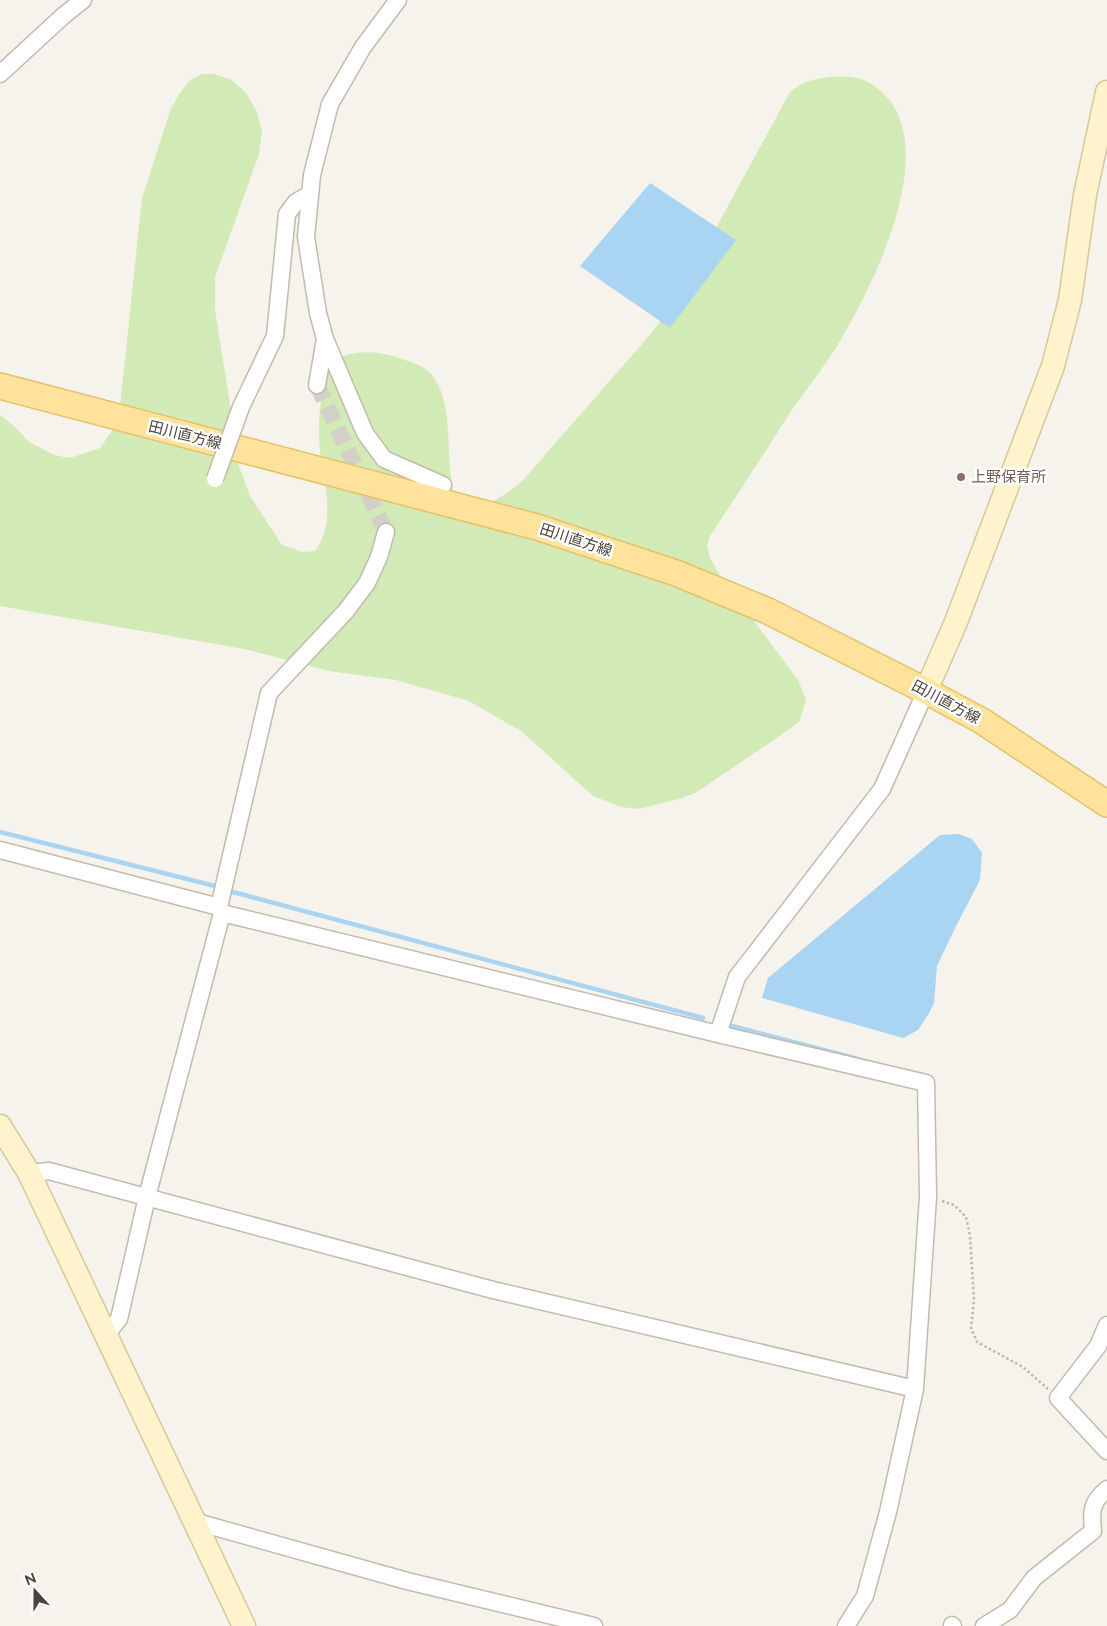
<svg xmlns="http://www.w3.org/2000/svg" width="1107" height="1626" font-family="Raleway,'Noto Sans JP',sans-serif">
<rect width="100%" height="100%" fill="#f6f3ec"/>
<path fill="#d2eab5" d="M201 74H215L232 80 246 93 256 110 262 130 259 154 215 277V310L234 429 233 445 238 463 250 496 282 545 303 552 315 551C341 517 318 471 319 432 319 408 322 383 332 361 354 350 372 350 396 357 405 360 415 363 424 368 457 390 444 458 454 492 484 512 499 501 523 480L642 344 668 312 699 259 790 92C794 89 798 86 802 84 818 76 853 73 868 82 952 129 875 282 840 341 824 368 803 393 786 419 761 458 736 497 710 536L707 546 710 558 721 577 798 680 806 700 799 722 781 735 697 792 682 798 639 809 621 807 593 796 521 731 469 701 396 680 329 671 244 649 0 606V415L13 425 29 442 54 455 70 458 100 448 112 431 120 407 142 198 170 111 178 96 189 81Z"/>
<path fill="#a9d4f2" d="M650 183 736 240 670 328 580 266Z
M959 834 972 839 982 853 980 880 955 928 937 966 934 1003 928 1015 918 1030 903 1038 762 998 768 978 940 835Z"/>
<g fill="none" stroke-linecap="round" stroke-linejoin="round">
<path stroke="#a9d4f2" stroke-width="4.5" d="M0 832 219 887
M227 889 233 892 703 1018
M732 1026 858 1059"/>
<path stroke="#d4d0c8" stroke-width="16" stroke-dasharray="16 8" stroke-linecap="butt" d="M317 385 386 532"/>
<defs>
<path id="street" d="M398 0 363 47 330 104 312 175 306 237 318 313 325 339 365 433 384 459 443 485
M0 74 63 16 83 0
M317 385 325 339
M241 407 275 336 287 214 296 202 310 194
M0 850 219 907
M222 913 718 1034 926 1083 928 1197 915 1389 888 1512 865 1596 846 1626
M718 1034 737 977 882 789 930 682
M29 1173 49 1171 493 1290 915 1389
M1107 1325 1098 1346 1058 1398 1107 1451
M105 1336 119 1319 147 1197 222 913 219 907 269 693 346 611 367 583 379 557 386 532
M193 1521 407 1581 594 1626
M952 1625 953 1626
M984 1626 1010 1610 1034 1578 1093 1531C1091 1512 1091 1502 1107 1489"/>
<path id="secondary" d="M932 677 956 622 1053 366 1070 300 1085 195 1107 92
M0 1126 29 1173 244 1626"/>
<path id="primary" d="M0 386 537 527 676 573 768 611 926 691 982 721 1107 804"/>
</defs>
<use href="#street" stroke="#c2bbae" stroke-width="19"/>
<use href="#secondary" stroke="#d6c79b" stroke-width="25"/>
<use href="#primary" stroke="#e6c16a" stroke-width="28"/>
<path stroke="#c4b79f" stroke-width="2.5" stroke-dasharray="2.5 2.5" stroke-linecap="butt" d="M942 1201 954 1205 966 1217 970 1236 974 1300 971 1328 977 1342 1023 1367 1048 1389"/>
<use href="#street" stroke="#fff" stroke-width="16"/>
<use href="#secondary" stroke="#fff3cd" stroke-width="22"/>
<use href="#primary" stroke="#ffe39c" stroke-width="25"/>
<defs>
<path id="street-bridge" d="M215 479 241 407"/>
</defs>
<use href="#street-bridge" stroke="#c2bbae" stroke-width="19" stroke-linecap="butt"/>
<use href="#street-bridge" stroke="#fff" stroke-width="16"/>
</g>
<circle fill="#8d6e63" stroke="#fff" stroke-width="2" cx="961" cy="477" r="5"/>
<g text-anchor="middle" stroke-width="5" stroke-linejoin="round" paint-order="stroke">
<g font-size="15" fill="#4b4439" stroke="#fff">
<text transform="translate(185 435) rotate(14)" y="5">田川直方線</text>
<text transform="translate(576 540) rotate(18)" y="5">田川直方線</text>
<text transform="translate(946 702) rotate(28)" y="5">田川直方線</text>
</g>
<g font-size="15" fill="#785e54" stroke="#fff" text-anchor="start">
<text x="971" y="482">上野保育所</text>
</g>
</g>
<g transform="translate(35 1591) rotate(339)" stroke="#ffffff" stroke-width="4" paint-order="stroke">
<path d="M0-4L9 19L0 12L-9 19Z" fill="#4b4439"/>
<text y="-8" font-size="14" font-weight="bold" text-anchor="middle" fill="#4b4439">N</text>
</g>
</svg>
